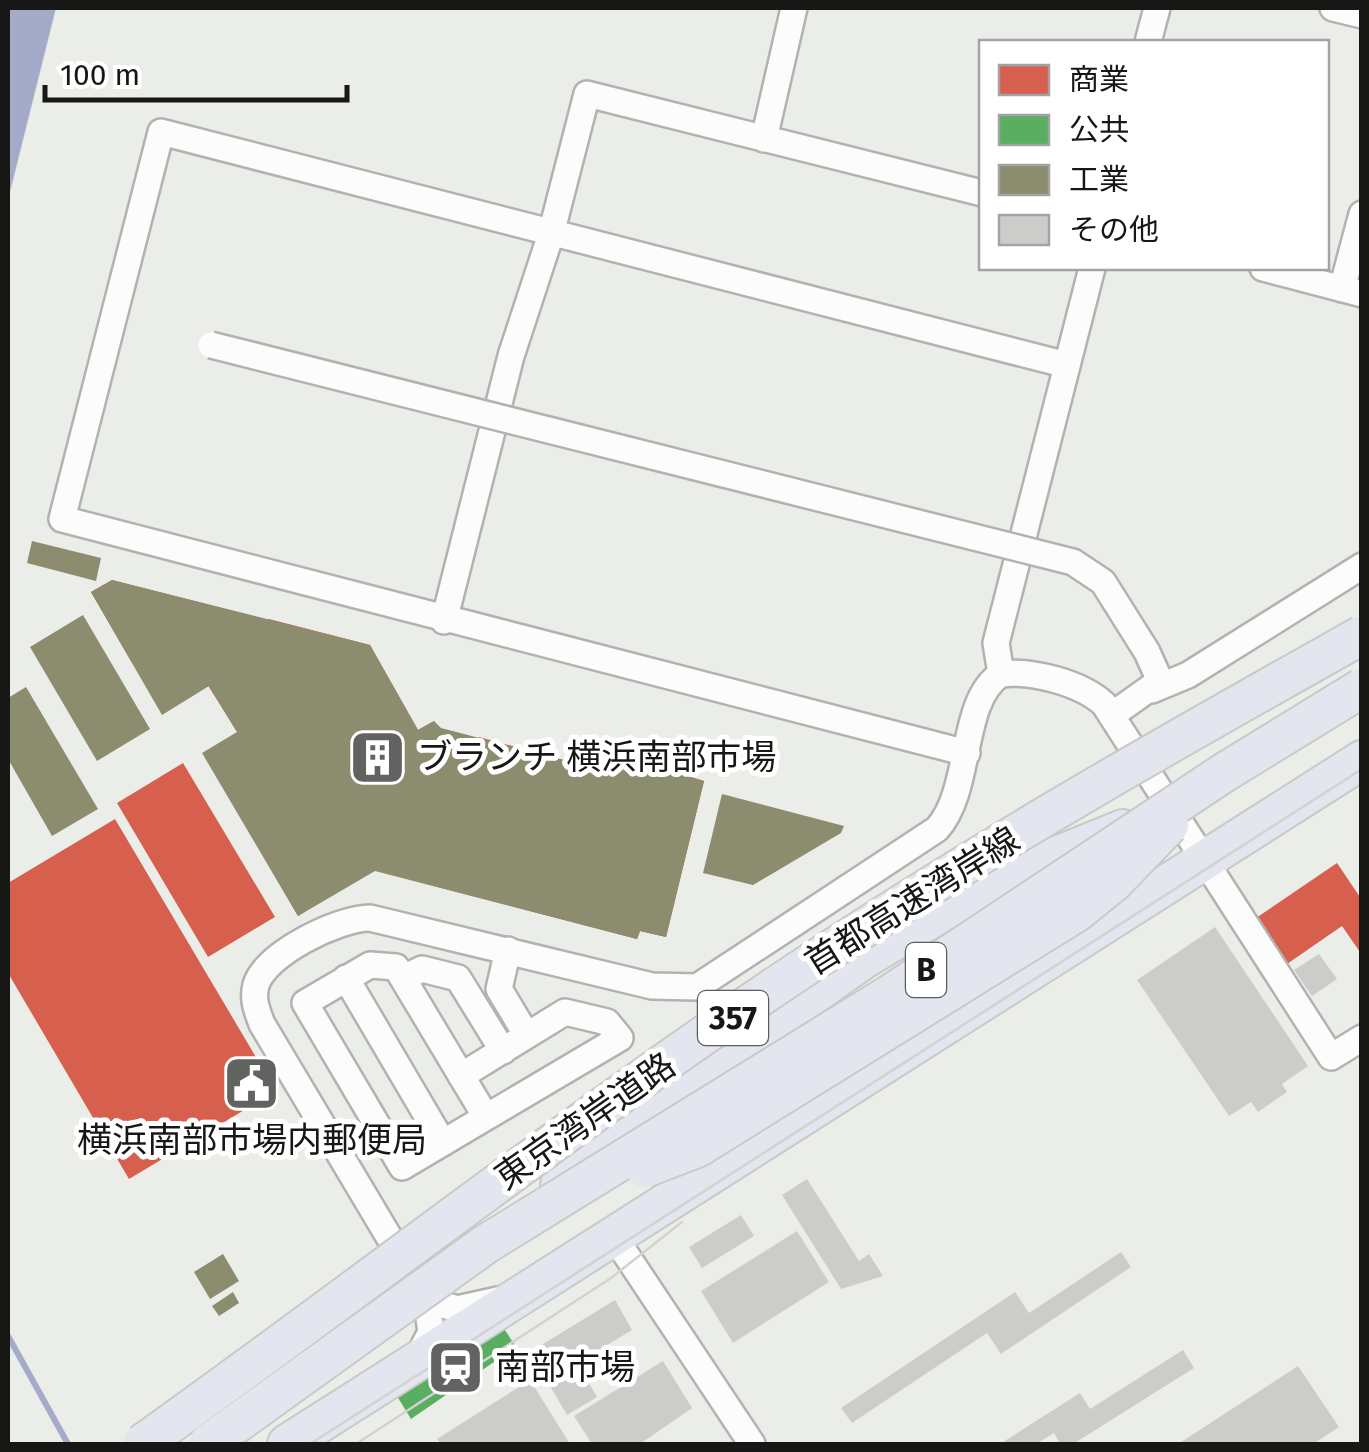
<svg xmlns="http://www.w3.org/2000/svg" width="1369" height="1452" font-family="'Fira Sans','Noto Sans JP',sans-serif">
<rect width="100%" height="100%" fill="#ebede9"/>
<path fill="#a4abc8" d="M8 8H56L8 200Z"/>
<path fill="#d6604d" d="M112 580 221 608 131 661 91 592Z
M269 619 370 645 418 730 434 721 468 778 479 737 575 763 598 766 638 761 704 781 666 937 640 931 637 939 438 887 458 814 298 916 214 772 249 751 194 663Z
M183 763 275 917 208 957 117 803Z
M115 819 276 1091 129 1179 8 973V883Z
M1337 863 1362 900V955L1342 926 1287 964 1256 918Z"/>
<path fill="#5aae61" d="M497 1318 516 1347 411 1419 392 1388Z"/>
<path fill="#8c8c6e" d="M32 541 101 558 96 581 27 563Z
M112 580 370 645 418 730 434 721 441 728 575 763 598 766 638 761 704 781 666 937 640 931 637 939 375 871 298 916 202 753 237 732 209 686 162 715 91 592Z
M83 615 150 729 97 761 30 647Z
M26 687 98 809 52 836 8 759V698Z
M722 794 844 826 841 833 753 885 703 873Z
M223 1254 239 1281 210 1299 194 1272Z
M233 1292 239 1303 219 1316 212 1306Z"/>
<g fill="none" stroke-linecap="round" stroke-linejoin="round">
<path stroke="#a4abc8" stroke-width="6" d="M8 1336 68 1444"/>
</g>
<path fill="#cccdcb" d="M1215 927 1308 1066 1282 1084 1287 1092 1258 1112 1251 1102 1229 1116 1137 980Z
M1319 954 1337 979 1312 996 1294 970Z
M807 1179 859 1261 869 1254 883 1276 841 1289 782 1195Z
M741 1215 754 1236 702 1268 689 1247Z
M797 1231 829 1282 733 1343 701 1291Z
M1121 1252 1131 1267 1001 1354 987 1333 852 1423 841 1408 1015 1292 1029 1313Z
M615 1300 632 1330 577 1363 597 1397 567 1415 530 1352Z
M1183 1350 1194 1368 1073 1444H1060L1054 1433 1036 1444H1000L1080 1393 1090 1409Z
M663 1361 692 1408 640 1444H592L574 1416Z
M1298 1366 1339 1427 1313 1444H1178Z
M530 1380 570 1444H441L437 1439Z"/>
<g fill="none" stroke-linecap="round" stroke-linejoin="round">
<defs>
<path id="minor" d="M1333 8 1362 15
M1148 42 1157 8
M764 139 794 8
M1263 268 1362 294
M1342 289 1362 214
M444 621 511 356 551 234 587 94 982 193
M1001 674 996 643 1092 268
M1152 690 1188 675 1362 566
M1112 715 1160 681 1147 652
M967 753 62 519 161 132 1067 365
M508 950 499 989 526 1034
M346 978 443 1143
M403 978 422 969 458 978 503 1051
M461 1076 565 1012 607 1022 620 1038 402 1167 305 1003 370 965 396 967 486 1117
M613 1235 752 1444
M426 1299 457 1309 498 1300
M417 1359 431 1332 426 1299 262 1024C257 1011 252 999 256 985 266 953 339 918 370 918L652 986 697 987 937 829C973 789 959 701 1001 674 1032 670 1081 683 1104 704L1331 1057 1362 1038"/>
<path id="highway" d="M560 1185 682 1087 864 959 990 883 1123 829
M287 1444 1362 760"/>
</defs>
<use href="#minor" stroke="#b1b3b0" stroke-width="30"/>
<use href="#highway" stroke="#c9cac8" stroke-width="42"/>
<use href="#minor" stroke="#fcfcfc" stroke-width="25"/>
<use href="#highway" stroke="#e4e6ef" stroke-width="38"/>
<path stroke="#d2d2d1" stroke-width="2.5" d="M310 1444 1362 769
M356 1444 611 1278 682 1222"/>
<defs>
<path id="minor-bridge" d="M211 345 1073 562 1103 582 1147 652"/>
<path id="highway-bridge" d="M645 1168 697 1148 1077 912 1114 882 1169 825
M142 1444C374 1279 597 1102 835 947 1006 835 1184 735 1362 635
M208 1444 486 1244 889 995 1225 772 1362 688"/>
</defs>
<use href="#minor-bridge" stroke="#b1b3b0" stroke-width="30" stroke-linecap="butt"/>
<use href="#highway-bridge" stroke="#c9cac8" stroke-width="42" stroke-linecap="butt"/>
<use href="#minor-bridge" stroke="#fcfcfc" stroke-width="25"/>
<use href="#highway-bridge" stroke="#e4e6ef" stroke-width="38"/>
</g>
<defs>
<symbol id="building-square" viewBox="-11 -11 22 22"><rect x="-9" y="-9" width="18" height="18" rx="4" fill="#616360" stroke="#fff"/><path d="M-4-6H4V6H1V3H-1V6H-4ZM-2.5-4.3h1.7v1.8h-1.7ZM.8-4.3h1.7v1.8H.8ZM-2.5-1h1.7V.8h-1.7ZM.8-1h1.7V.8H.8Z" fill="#fff"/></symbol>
<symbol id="civic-square" viewBox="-11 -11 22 22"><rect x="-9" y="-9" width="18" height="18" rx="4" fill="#616360" stroke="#fff"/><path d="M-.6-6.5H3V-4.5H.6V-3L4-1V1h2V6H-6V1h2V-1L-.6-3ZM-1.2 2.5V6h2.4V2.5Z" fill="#fff"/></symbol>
<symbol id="station-square" viewBox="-11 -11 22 22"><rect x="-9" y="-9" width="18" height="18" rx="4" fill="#616360" stroke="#fff"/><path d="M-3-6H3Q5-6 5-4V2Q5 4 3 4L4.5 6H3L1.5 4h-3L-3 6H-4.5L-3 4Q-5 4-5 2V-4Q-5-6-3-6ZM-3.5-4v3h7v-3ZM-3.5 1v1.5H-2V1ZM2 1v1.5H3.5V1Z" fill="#fff"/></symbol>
</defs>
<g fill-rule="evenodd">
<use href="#building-square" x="346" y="726" width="63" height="63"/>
<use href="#civic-square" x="220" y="1052" width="63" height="63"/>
<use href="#station-square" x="424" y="1336" width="63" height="63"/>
</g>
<g text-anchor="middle" stroke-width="10" stroke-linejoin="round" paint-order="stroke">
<g fill="#fff" stroke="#5d5d5c" stroke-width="2.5">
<rect x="906" y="943" width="40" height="54" rx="8"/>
<rect x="698" y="991" width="70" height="54" rx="8"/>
</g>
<g font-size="32" font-weight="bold" fill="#171816">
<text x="926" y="981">B</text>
<text x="733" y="1029">357</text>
</g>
<g font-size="35" fill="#171816" stroke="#fff" text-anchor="start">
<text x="417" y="769">ブランチ 横浜南部市場</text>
<text x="252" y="1152" text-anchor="middle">横浜南部市場内郵便局</text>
<text x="495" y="1379">南部市場</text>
</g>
<g font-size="35" fill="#171816" stroke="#fff">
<text transform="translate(912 901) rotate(-32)" y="12">首都高速湾岸線</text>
<text transform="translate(585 1121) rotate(-35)" y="12">東京湾岸道路</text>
</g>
</g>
<rect width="1369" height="1452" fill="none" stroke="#171816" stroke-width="20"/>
<rect x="979" y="40" width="350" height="230" fill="#ffffff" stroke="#a2a3a2" stroke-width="2.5"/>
<rect x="999" y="65" width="50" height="30" fill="#d6604d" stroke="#a2a3a2" stroke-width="2.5"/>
<text x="1069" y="90" font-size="30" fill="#171816">商業</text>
<rect x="999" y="115" width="50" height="30" fill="#5aae61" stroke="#a2a3a2" stroke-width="2.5"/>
<text x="1069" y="140" font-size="30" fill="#171816">公共</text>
<rect x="999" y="165" width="50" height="30" fill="#8c8c6e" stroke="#a2a3a2" stroke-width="2.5"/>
<text x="1069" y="190" font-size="30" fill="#171816">工業</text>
<rect x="999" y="215" width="50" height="30" fill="#cccdcb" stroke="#a2a3a2" stroke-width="2.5"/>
<text x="1069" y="240" font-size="30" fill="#171816">その他</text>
<path d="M45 85v15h302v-15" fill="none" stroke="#171816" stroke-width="5"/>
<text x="60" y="85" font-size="30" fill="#171816" stroke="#ffffff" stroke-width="8" paint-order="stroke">100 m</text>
</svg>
